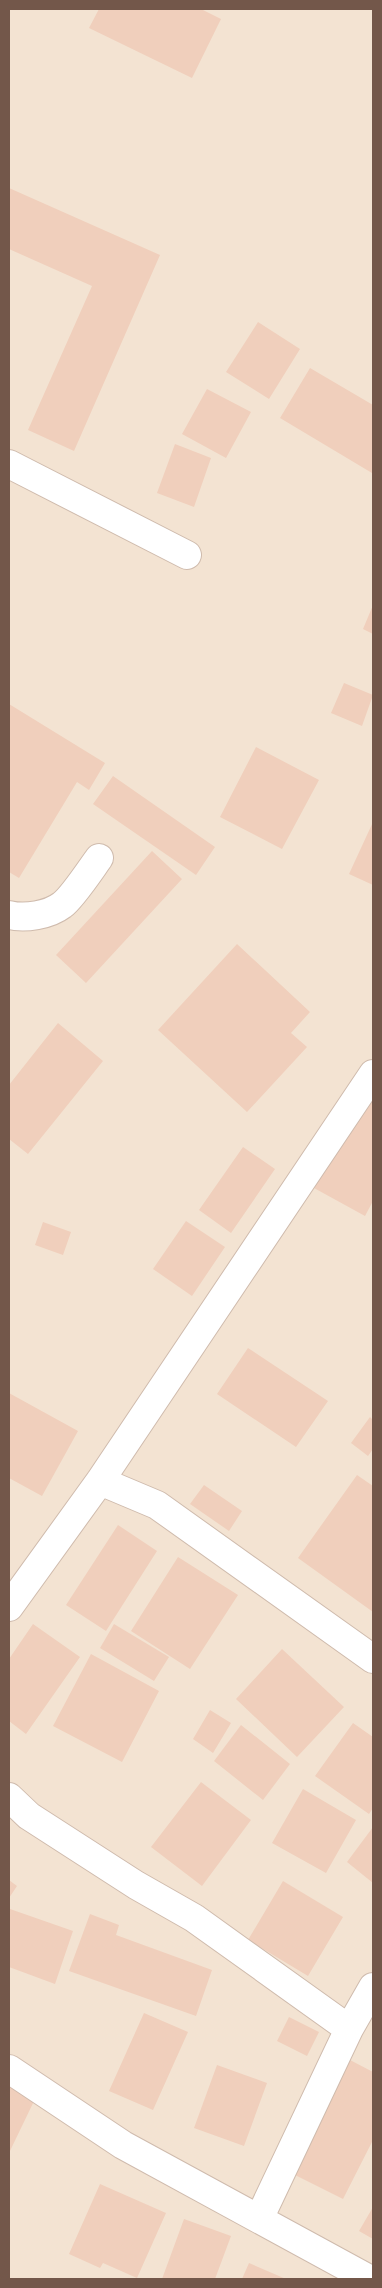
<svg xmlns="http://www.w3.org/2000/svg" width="382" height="2288" font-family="Arial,sans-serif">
<rect width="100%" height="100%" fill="#fcf1e4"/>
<path fill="#f3e3d2" d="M9 9H373V2279H9Z"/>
<path fill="#f0cfbc" d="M99 9H201L221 19 192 78 89 28Z
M9 188 160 255 74 451 28 430 92 286 9 249Z
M258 322 300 349 269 399 226 372Z
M310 368 373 405 372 473 280 418Z
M207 389 251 412 226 458 182 434Z
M175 444 211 458 194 507 157 493Z
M373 605V634L363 629Z
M344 683 373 695 362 726 331 713Z
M9 704 105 763 89 790 77 782 19 878 9 872Z
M256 747 319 780 282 849 220 817Z
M113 776 215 847 196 875 93 804Z
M373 822V885L349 874Z
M152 851 182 879 86 983 56 955Z
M237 944 310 1012 291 1033 307 1047 247 1112 158 1030Z
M58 1023 103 1061 28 1154 9 1139V1085Z
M364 1097 373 1102V1201L365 1216 314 1188Z
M243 1147 275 1169 231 1233 199 1210Z
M186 1221 225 1247 192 1296 153 1269Z
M43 1222 71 1232 63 1255 35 1245Z
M248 1348 328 1401 296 1447 217 1394Z
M9 1393 78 1431 42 1496 9 1478Z
M370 1417 373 1420V1449L368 1456 351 1443Z
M357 1475 373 1486V1612L298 1558Z
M204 1485 242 1511 229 1531 190 1504Z
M118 1525 157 1551 106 1631 66 1605Z
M178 1557 238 1595 190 1669 131 1631Z
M33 1624 80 1657 26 1734 9 1721V1659Z
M114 1624 169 1657 154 1681 100 1648Z
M282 1649 344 1707 297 1757 236 1699Z
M91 1654 159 1691 122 1762 53 1726Z
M210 1710 231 1723 213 1753 193 1739Z
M353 1723 373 1737V1808L369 1814 315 1776Z
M241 1725 290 1764 263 1800 214 1761Z
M201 1782 251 1820 202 1886 151 1847Z
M303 1789 356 1820 326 1873 272 1843Z
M373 1827V1883L347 1862Z
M9 1880 17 1886 9 1898Z
M283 1881 343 1917 308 1976 248 1940Z
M10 1909 73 1931 55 1984 9 1967Z
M90 1914 119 1925 116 1935 212 1970 196 2016 69 1971Z
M144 2013 188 2032 153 2110 109 2091Z
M289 2017 319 2032 307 2056 277 2041Z
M350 2060 373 2072V2140L343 2199 293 2174Z
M217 2065 267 2083 244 2146 194 2128Z
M9 2086 35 2099 9 2153Z
M100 2184 166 2213 137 2278 103 2263 100 2268 69 2254Z
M373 2207V2239L359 2231Z
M184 2219 231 2236 215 2279H162Z
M249 2263 286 2279H242Z"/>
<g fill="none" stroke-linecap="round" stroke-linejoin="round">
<defs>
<path id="minor" d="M9 464 187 555
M9 915C25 919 49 915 62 905 72 898 91 869 99 858
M100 1481 157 1505 373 1659
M9 1607 100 1481 373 1074
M9 1797 29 1816 136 1885 194 1918 349 2029
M9 2069 123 2145 369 2279
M259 2219 349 2029 373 1987"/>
</defs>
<use href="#minor" stroke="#cfbbad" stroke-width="30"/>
<use href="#minor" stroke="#fff" stroke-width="28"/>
</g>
<rect width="382" height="2288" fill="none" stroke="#73574a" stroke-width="20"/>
</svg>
